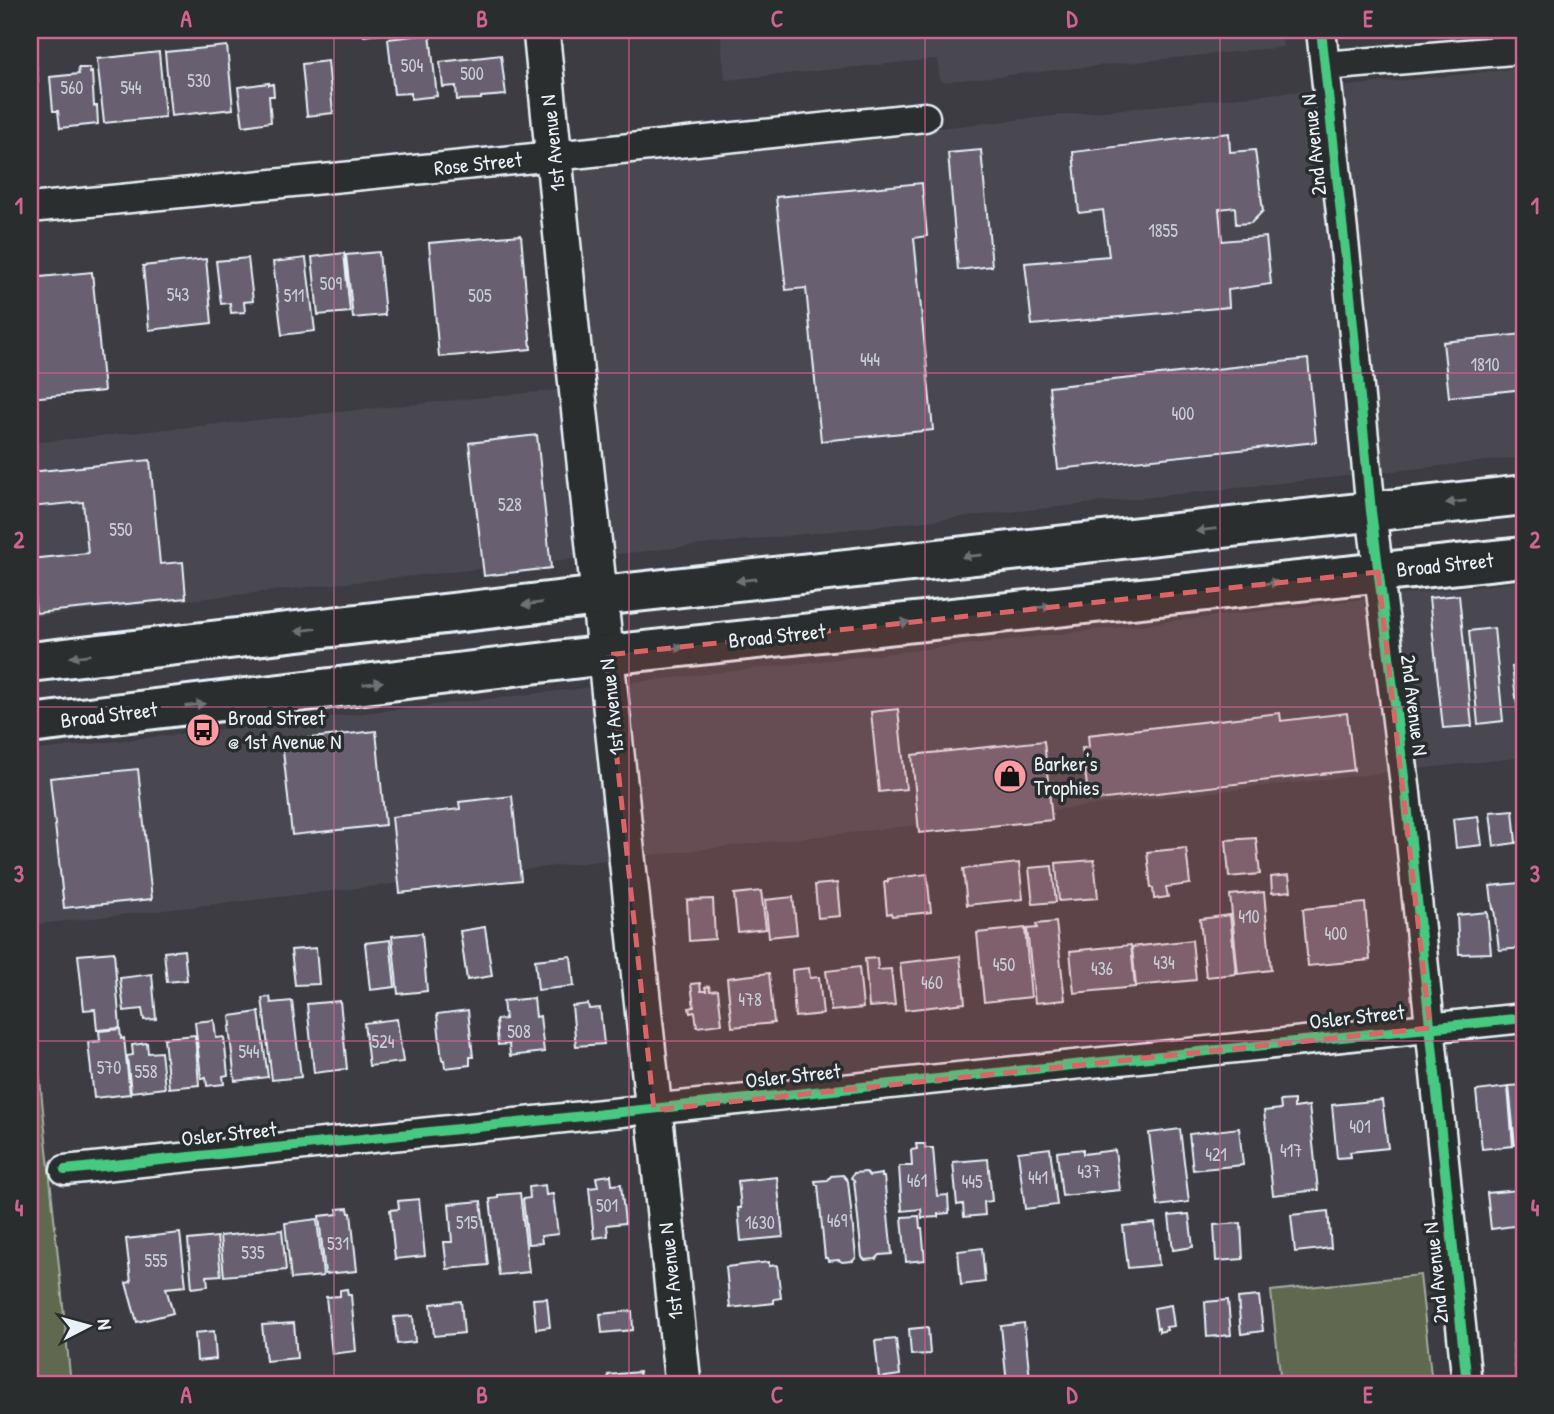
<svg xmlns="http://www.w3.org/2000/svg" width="1554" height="1414" font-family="'Patrick Hand',sans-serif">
<rect width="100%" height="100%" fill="#3d3c42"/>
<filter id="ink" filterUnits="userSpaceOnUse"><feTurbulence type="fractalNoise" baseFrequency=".0143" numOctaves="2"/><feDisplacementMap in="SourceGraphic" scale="14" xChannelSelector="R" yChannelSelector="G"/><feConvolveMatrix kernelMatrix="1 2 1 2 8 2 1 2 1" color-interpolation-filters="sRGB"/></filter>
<g filter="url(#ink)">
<path fill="#4a4750" d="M720 30H1281L1283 47 940 82 937 59 725 80Z
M1524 68V457L30 617V443L596 386 575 165Z
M1524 581V757L30 925V751Z"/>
<path fill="#61694f" stroke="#a4ada4" stroke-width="2" d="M30 982 71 1384H30Z
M1420 1275 1432 1384H1281L1271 1291Z"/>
<path fill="#686070" stroke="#e8f1f8" stroke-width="2" d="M363 30H388V33L364 36Z
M430 34 437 96 411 99V93L394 94 388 39Z
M30 46H34L38 82 30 83Z
M227 46 233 109 171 116 165 52Z
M159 52 165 117 104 123 97 59Z
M501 55 506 95 481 97V99L457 100 456 86 443 87 440 62Z
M328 61 333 113 307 116 302 64Z
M78 68H89L90 73 92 72 94 106H97L98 124 60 128 58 111H53L50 77 79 74Z
M269 83V85L273 84 274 96H269L271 122 243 126 238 87Z
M1229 133 1230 152 1255 150 1263 211 1251 223 1236 224 1235 207 1219 209 1222 241 1266 237 1271 284 1228 290 1229 307 1032 325 1025 263 1109 256 1103 210 1079 213 1073 152Z
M981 150 992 266 958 270 948 153Z
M922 183 927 236 914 238 933 430 821 441 806 288 786 290 776 197Z
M521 235 531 349 439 357 429 243Z
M379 252 385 315 353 318 346 255Z
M344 253 350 312 318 315 312 257Z
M248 258 253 301 244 302 245 312 231 313 230 303 221 304 216 261Z
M306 258 315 331 282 335 273 262Z
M206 259 212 323 149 330 143 266Z
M92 272 104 391 30 398V278Z
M1524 334V389L1449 397 1443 342Z
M1308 359 1316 442 1058 469 1049 387Z
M537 435 551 568 484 576 469 443Z
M150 460 160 564 183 562 186 598 36 613 30 559 88 553 83 502 30 507V472Z
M1459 595 1472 726 1443 728 1429 598Z
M1494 628 1503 721 1478 724 1469 631Z
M1524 666V727H1520L1512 667Z
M898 709 906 789 879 792 871 712Z
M1280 713 1281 721 1347 713 1354 770 1089 801 1082 748 1089 747 1088 735Z
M376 731 385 825 292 835 282 741Z
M1044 741 1052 820 919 833 912 755Z
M138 769 152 899 64 908 50 778Z
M512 796 521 880 400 893 392 817 460 809 459 802Z
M1513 810 1516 843 1494 846 1490 812Z
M1478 816 1482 845 1456 848 1453 819Z
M1256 838 1260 874 1229 877 1226 840Z
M1186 848 1190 884 1166 887 1168 897 1154 899 1153 888H1151L1147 852Z
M1094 860 1098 898 1059 901 1056 863Z
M1019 863 1023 899 967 905 963 869Z
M1052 866 1056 902 1033 904 1029 868Z
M927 874 931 912 892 916 891 913 887 914 884 882H888V879Z
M1289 875 1291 891 1272 893 1271 877Z
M837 883 840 916 818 918 815 885Z
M1519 883 1524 948 1499 950 1494 909H1493L1490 886Z
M761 891 766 929 738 932 734 894Z
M1264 892 1271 970 1238 974 1230 895Z
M793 897 797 934 769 937 765 900Z
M713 899 715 939 689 941 687 900Z
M1365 903 1370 960 1308 966 1303 909Z
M1487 912 1491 953 1459 954 1457 915Z
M1230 915 1236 974 1206 977 1200 919Z
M1056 922 1065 1000 1035 1003 1027 929 1037 928 1036 924Z
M485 927 492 976 467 980 460 931Z
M1025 928 1031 997 984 1002 977 933Z
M422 933 427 991 398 994 392 936Z
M390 940 395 987 370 990 365 943Z
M1192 940 1196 980 1136 986 1132 947Z
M1131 945 1135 987 1074 993 1070 951Z
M316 948 319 984 295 985 291 950Z
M184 950 187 980 167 982 164 952Z
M114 952 120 1028 97 1030 95 1009 84 1010 78 955Z
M571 956 574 986 538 990 535 960Z
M960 956 965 1003 905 1010 900 963Z
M877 958 878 970 891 969 895 1005 869 1007 865 959Z
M859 967 863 1008 831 1011 826 971Z
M809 968 810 978 819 977 823 1014 795 1017 792 970Z
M769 973 774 1023 732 1027 727 978Z
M152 974 156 1019 144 1020 142 1009 124 1011 120 978Z
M700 983 701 991H706L705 987 709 986 710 991 718 990 722 1024 697 1027 695 1012 690 1013 689 1008 694 1007 691 984Z
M270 997 271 1003 292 1001 301 1077 272 1080 262 998Z
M534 998 536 1017 540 1016 544 1052 510 1056 509 1044 498 1045 496 1020 505 1019 503 1001Z
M340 1001 347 1069 314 1073 307 1004Z
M588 1004 589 1009 600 1008 604 1044 576 1046 572 1006Z
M468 1010 473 1057H470V1065L445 1068 444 1060H442L437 1014Z
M259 1012 268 1077 235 1081 229 1027 231 1026 230 1016Z
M397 1019 403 1062 369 1066 364 1023Z
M214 1020 216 1038 224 1037 228 1075 223 1076 224 1084 207 1086 206 1077 201 1078 195 1022Z
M120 1029 121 1039 124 1038 130 1094 94 1098 88 1042 100 1041 99 1031Z
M195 1035 199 1085 169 1088 164 1038Z
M147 1043 148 1053 161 1052 165 1088 131 1092 127 1056 133 1055 132 1045Z
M1524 1085V1144L1515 1145 1509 1086Z
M1508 1087 1513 1146 1482 1149 1476 1091Z
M1294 1100V1108L1309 1106 1318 1190 1273 1195 1264 1111 1281 1109 1280 1101Z
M1382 1100 1388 1148 1350 1152 1351 1157 1337 1158 1332 1105Z
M1239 1128 1243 1165 1193 1170 1189 1134Z
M1180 1129 1189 1202 1158 1206 1149 1133Z
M916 1144H925V1148H933L937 1196 948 1195 949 1213 938 1214V1217L922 1218 921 1209 902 1211 899 1166H912L911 1150 917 1149Z
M1050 1148 1057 1205 1025 1209 1018 1152Z
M1083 1149V1154L1115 1150 1120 1190 1062 1196 1057 1152Z
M988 1159 992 1201 984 1202 985 1215 964 1217 963 1204 957 1205 953 1162Z
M866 1172 869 1176 882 1174V1177H884L892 1254 880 1255 876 1259 865 1260 862 1257 854 1180 851 1178 854 1173Z
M611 1175 612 1185 621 1184 625 1223 607 1225 608 1236 594 1238 589 1188 598 1187 596 1177Z
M843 1175 848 1181 856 1257 853 1261 842 1262 839 1260 828 1261 827 1258H825L818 1185H816L815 1181 828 1180 831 1176Z
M777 1177 783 1237 741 1241 738 1208H741L738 1181Z
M545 1185 546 1195 553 1194 558 1234 541 1236 542 1243 528 1244 523 1199 530 1198 529 1187Z
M1524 1186V1225L1522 1226 1519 1190V1187Z
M1518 1190 1521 1225 1491 1229 1487 1193Z
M520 1193 529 1272 499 1275 490 1199 498 1198V1195Z
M419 1199 425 1256 395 1259 390 1210 399 1209 398 1201Z
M481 1201 488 1265 447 1269 444 1242H452L449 1204Z
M348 1208 349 1213H351L357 1271 325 1274 319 1216 338 1214 337 1209Z
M1328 1211 1331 1248 1295 1252 1291 1215Z
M1189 1214 1193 1247 1173 1250 1169 1216Z
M919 1216 920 1228H922L925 1260 906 1262 902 1217Z
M317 1219 323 1276 291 1279 285 1223Z
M1155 1223 1159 1265 1128 1268 1123 1226Z
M1241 1223 1243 1259 1216 1261 1214 1225Z
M282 1230 286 1270 224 1276 220 1236Z
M180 1233 186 1286 166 1288 173 1313 137 1322 126 1283 131 1282 126 1239Z
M217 1237 221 1275 207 1276 208 1286 192 1288 188 1240Z
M982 1248 985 1282 961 1285 958 1251Z
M769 1262V1266L777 1265 781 1298 774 1299V1303L730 1308 726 1267Z
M347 1289 348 1295H351L356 1351 332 1354 326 1297 340 1296V1290Z
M1259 1296 1263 1331 1241 1334 1238 1298Z
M547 1298 550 1327 536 1329 533 1299Z
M1228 1300 1231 1335 1207 1337 1205 1302Z
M461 1301 464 1333 434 1336 431 1304Z
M1171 1305 1174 1326 1166 1327 1167 1330 1159 1332V1328L1157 1329 1154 1308Z
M632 1311 633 1330 602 1333 600 1314Z
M413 1316 415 1342 397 1344 394 1317Z
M1524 1322V1384H1517L1513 1344 1519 1343 1517 1323Z
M294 1323 297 1358 266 1361 262 1325Z
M1024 1323 1030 1379 1015 1380V1384H1007L1001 1326Z
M928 1327 930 1354 911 1355 909 1329Z
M214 1331 216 1359 197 1361 195 1333Z
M896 1339 900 1375 879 1378 875 1341Z
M639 1372 641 1384H609L608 1375Z"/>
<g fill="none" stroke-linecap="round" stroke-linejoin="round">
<defs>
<path id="minor" d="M1321 30 1351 305 1371 511 1406 793 1467 1384
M1325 66 1524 49
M30 208 554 156 925 117
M65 1170 1524 1018"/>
<path id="tertiary" d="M541 30 576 377 683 1384"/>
<path id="secondary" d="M30 662 600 596 1524 495
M30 724 606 655 1524 557"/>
</defs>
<use href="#minor" stroke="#e8f1f8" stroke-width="33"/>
<use href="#tertiary" stroke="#e8f1f8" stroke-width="40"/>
<use href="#secondary" stroke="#e8f1f8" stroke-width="44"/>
<use href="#minor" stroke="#2a2d2e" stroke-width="28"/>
<use href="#tertiary" stroke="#2a2d2e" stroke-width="35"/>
<use href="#secondary" stroke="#2a2d2e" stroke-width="38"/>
<defs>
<path id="cycleway" d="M1321 30 1351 305 1371 511 1406 793 1467 1384
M65 1170 1524 1018"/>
</defs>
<use href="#cycleway" stroke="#2a2d2e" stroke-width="15"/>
<use href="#cycleway" stroke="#46c982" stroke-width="10"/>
</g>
<defs><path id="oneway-solid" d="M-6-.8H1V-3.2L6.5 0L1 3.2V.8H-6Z" transform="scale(1.75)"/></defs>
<g fill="#6c7275">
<use href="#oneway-solid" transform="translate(1456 502) rotate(174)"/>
<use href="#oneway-solid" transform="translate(1206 530) rotate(173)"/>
<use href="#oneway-solid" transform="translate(972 556) rotate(174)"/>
<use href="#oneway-solid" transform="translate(746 580) rotate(174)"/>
<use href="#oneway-solid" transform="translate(1269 583) rotate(-6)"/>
<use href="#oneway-solid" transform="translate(532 604) rotate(173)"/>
<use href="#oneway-solid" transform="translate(1042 607) rotate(-6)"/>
<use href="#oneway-solid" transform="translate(900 623) rotate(-6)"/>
<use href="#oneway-solid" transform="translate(306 630) rotate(173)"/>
<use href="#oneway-solid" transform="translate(674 648) rotate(-6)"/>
<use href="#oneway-solid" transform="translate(80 656) rotate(173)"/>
<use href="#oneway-solid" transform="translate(373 683) rotate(-7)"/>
<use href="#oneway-solid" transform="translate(195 705) rotate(-7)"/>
</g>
</g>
<path fill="#db6466" fill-opacity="0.2" stroke="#db6466" stroke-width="5" stroke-dasharray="14 9" stroke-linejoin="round" d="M1378 572 1430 1028 654 1110 606 655Z"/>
<path fill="none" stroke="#cf6492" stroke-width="2" stroke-opacity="0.55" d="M334 30V1384M629 30V1384M925 30V1384M1220 30V1384M30 373H1524M30 707H1524M30 1041H1524"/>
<defs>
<symbol id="bus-disc" viewBox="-11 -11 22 22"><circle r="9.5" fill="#ff9aa2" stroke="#2a2d2e"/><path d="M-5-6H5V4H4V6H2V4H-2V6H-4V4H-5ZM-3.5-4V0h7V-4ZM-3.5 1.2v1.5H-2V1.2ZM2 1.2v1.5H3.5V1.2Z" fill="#111"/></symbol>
<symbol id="shop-disc" viewBox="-11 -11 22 22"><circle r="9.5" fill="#ff9aa2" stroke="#2a2d2e"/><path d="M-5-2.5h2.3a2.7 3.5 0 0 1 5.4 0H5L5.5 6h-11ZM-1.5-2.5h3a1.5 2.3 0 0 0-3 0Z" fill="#111"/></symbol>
</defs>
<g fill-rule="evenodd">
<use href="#bus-disc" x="184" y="711" width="38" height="38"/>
<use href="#shop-disc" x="991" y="757" width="38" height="38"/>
</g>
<g text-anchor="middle" stroke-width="7" stroke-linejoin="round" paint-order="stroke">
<g font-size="18" fill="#c8cdd6">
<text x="412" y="72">504</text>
<text x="472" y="80">500</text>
<text x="199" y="87">530</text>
<text x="72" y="94">560</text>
<text x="131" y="94">544</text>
<text x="1163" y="237">1855</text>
<text x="331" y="290">509</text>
<text x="178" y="301">543</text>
<text x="294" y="302">511</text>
<text x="480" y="302">505</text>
<text x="870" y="366">444</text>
<text x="1485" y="371">1810</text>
<text x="1183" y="420">400</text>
<text x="510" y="511">528</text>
<text x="121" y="536">550</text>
<text x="1249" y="923">410</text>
<text x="1336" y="940">400</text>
<text x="1164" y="969">434</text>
<text x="1004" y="971">450</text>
<text x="1102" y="975">436</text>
<text x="932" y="989">460</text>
<text x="750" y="1006">478</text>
<text x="519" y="1038">508</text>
<text x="383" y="1048">524</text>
<text x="249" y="1058">544</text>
<text x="109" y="1074">570</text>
<text x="146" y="1078">558</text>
<text x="1360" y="1133">401</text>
<text x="1291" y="1157">417</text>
<text x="1216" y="1161">421</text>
<text x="1089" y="1178">437</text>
<text x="1038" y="1184">441</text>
<text x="917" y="1187">461</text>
<text x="972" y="1188">445</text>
<text x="607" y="1212">501</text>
<text x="837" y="1227">469</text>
<text x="467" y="1229">515</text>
<text x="760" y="1229">1630</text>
<text x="338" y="1250">531</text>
<text x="253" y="1259">535</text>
<text x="156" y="1267">555</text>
</g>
<g font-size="21" fill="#e8f1f8" stroke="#2a2d2e">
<text transform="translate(553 143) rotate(-96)" y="7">1st Avenue N</text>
<text transform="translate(1314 145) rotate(-96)" y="7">2nd Avenue N</text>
<text transform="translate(478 164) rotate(-6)" y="7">Rose Street</text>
<text transform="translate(1445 565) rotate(-6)" y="7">Broad Street</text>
<text transform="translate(777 636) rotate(-6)" y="7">Broad Street</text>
<text transform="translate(1414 705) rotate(83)" y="7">2nd Avenue N</text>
<text transform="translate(612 707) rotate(-96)" y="7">1st Avenue N</text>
<text transform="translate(109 715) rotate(-7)" y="7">Broad Street</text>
<text transform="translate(1357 1017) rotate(-6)" y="7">Osler Street</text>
<text transform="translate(793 1076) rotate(-6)" y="7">Osler Street</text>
<text transform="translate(229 1134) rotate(-6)" y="7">Osler Street</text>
<text transform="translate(671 1271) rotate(-96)" y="7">1st Avenue N</text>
<text transform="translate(1436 1273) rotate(-96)" y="7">2nd Avenue N</text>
</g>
<g font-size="21" fill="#e8f1f8" stroke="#2a2d2e" text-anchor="start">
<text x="228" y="725">Broad Street<tspan x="228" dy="24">@ 1st Avenue N</tspan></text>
<text x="1034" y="771">Barker's<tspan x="1034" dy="24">Trophies</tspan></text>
</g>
</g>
<rect width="1554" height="1414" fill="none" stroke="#2a2d2e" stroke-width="77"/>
<g transform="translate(88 1326) rotate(84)" stroke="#2a2d2e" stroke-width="5" paint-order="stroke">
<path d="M0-5L12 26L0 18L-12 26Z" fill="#e8f1f8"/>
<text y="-10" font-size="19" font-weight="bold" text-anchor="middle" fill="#e8f1f8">N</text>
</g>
<rect x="38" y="38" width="1478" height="1338" fill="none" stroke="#cf6492" stroke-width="2.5"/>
<g font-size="23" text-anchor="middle" font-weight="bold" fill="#cf6492">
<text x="186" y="27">A</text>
<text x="482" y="27">B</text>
<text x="777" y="27">C</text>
<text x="1072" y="27">D</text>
<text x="1368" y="27">E</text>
<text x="19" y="214">1</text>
<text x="1535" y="214">1</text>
<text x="19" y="548">2</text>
<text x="1535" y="548">2</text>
<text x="19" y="882">3</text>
<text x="1535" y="882">3</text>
<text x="19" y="1216">4</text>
<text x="1535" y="1216">4</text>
<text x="186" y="1403">A</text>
<text x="482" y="1403">B</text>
<text x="777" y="1403">C</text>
<text x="1072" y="1403">D</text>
<text x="1368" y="1403">E</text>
</g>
</svg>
